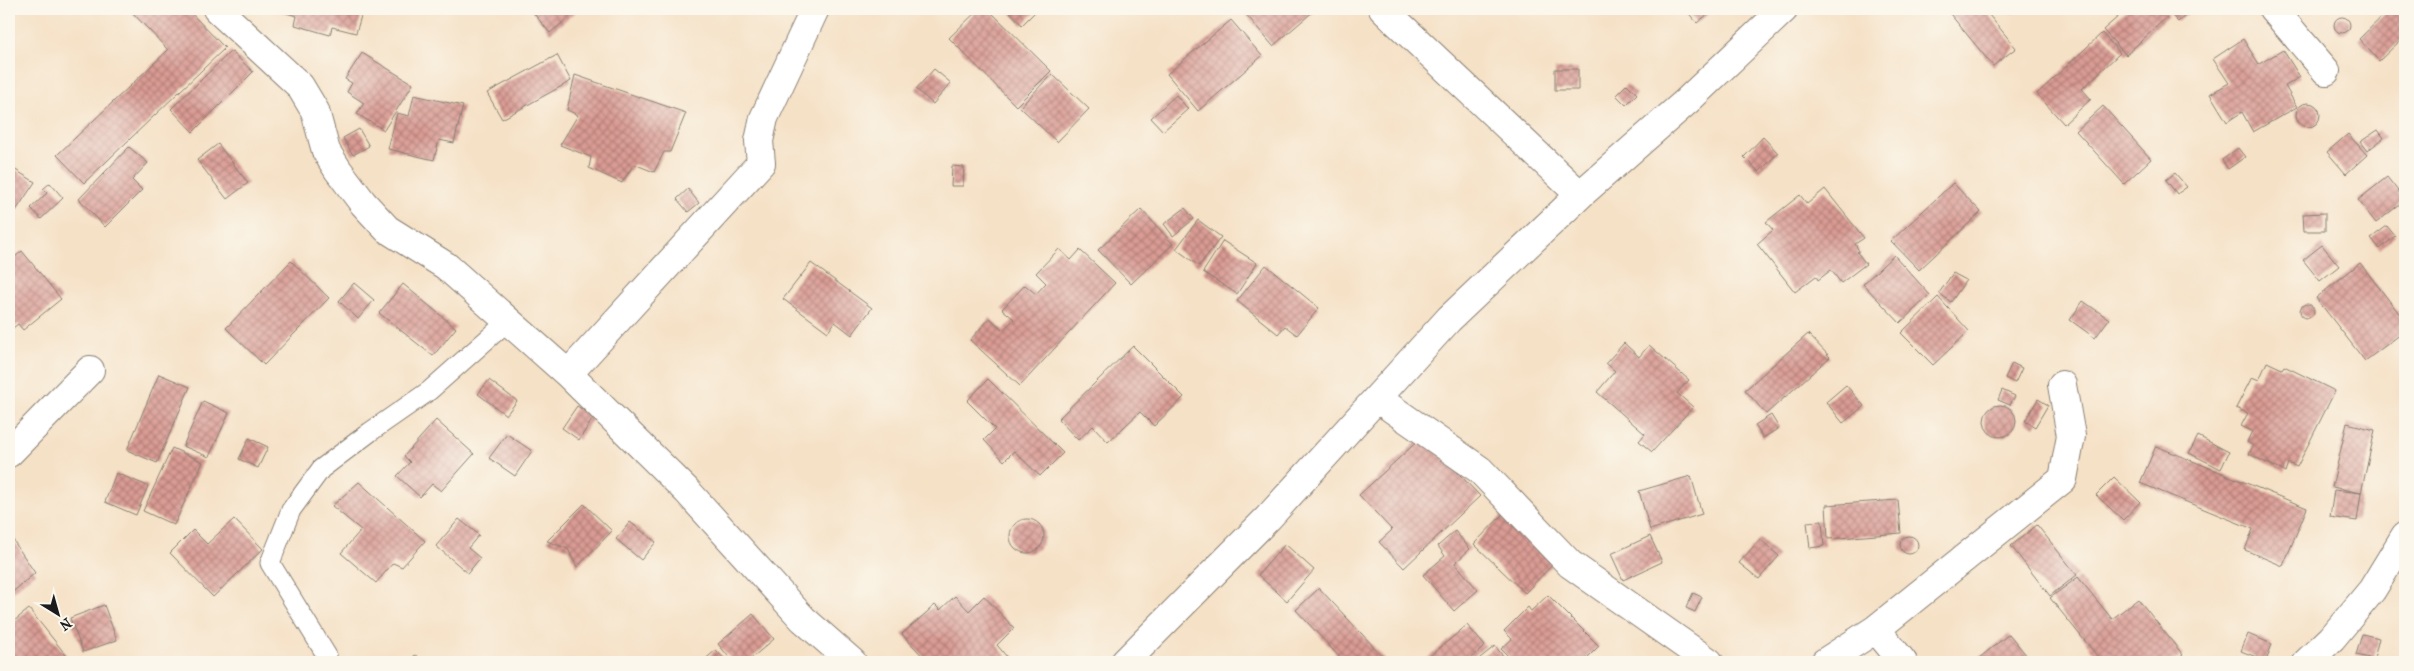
<svg xmlns="http://www.w3.org/2000/svg" width="2414" height="671" font-family="'IM FELL French Canon',serif">
<defs>
<pattern id="building-cross-hatch" width="8" height="8" patternUnits="userSpaceOnUse" patternTransform="scale(1.25)"><rect width="8" height="8" fill="#da9c94"/><path d="M0 0l8 8M0 8l8-8" fill="none" stroke="#b07e78"/></pattern>
</defs>
<rect width="100%" height="100%" fill="#fbf7ec"/>
<filter id="ink" filterUnits="userSpaceOnUse"><feTurbulence type="fractalNoise" baseFrequency=".02" numOctaves="2"/><feDisplacementMap in="SourceGraphic" scale="10" xChannelSelector="R" yChannelSelector="G"/><feConvolveMatrix kernelMatrix="1 2 1 2 8 2 1 2 1" color-interpolation-filters="sRGB"/></filter>
<filter id="wash" filterUnits="userSpaceOnUse"><feTurbulence type="fractalNoise" baseFrequency=".0096" numOctaves="4" result="noise"/><feDisplacementMap in="SourceGraphic" scale="20" xChannelSelector="R" yChannelSelector="G"/><feGaussianBlur stdDeviation="1.12" result="paint"/><feColorMatrix in="noise" values="0 0 0 0 0 0 0 0 0 0 0 0 0 0 0 0 0 1.4 0 .05"/><feComposite in="paint" operator="in"/></filter>
<g filter="url(#wash)">
<rect width="100%" height="100%" fill="#f5e1c6"/>
<g id="blocks">
<path fill="url(#building-cross-hatch)" d="M129 9H187L225 48 84 183 57 155 168 50Z
M280 9H363L356 33 332 27 330 35 295 25 297 16 279 11Z
M532 9H579L550 33 531 10Z
M979 9H988L1051 71 1016 106 949 38Z
M1007 9H1038L1022 25Z
M1247 9H1316L1273 46 1244 12Z
M1685 9H1714L1697 23Z
M1946 9H1984L2016 48 1993 66Z
M2002 9H2018L2010 13Z
M2127 9H2163L2169 15 2126 55 2103 30Z
M2166 9H2193L2178 22Z
M2390 9H2405V36L2379 61 2359 39Z
M2334 25a8 8 0 1 1 16 0a8 8 0 1 1-16 0Z
M1231 20 1262 56 1198 111 1167 74Z
M2102 33 2120 53 2082 89 2091 99 2064 124 2037 94Z
M2243 39 2259 64 2283 50 2300 77 2285 86 2297 107 2253 132 2242 112 2227 122 2210 94 2229 83 2213 59Z
M231 51 253 72 193 132 171 109Z
M362 53 413 84 384 130 357 114 364 103 347 92 352 83 345 79Z
M557 55 571 81 502 119 487 93Z
M934 69 951 83 933 104 916 89Z
M1555 69H1578V90H1555Z
M1052 74 1089 109 1057 142 1020 107Z
M575 75 686 113 670 152H664L654 172 634 164 622 183 589 168 591 157 560 145 578 115 567 110Z
M1627 84 1637 94 1626 105 1616 95Z
M414 95 463 106 454 143 439 140 434 160 388 149 397 113 409 116Z
M1176 95 1188 109 1163 131 1151 118Z
M2296 115a12 12 0 1 1 24 0a12 12 0 1 1-24 0Z
M2103 106 2151 159 2124 184 2076 131Z
M359 129 369 146 353 155 343 138Z
M2378 130 2384 138 2367 151 2360 142Z
M2348 134 2367 155 2346 174 2327 152Z
M1763 137 1778 153 1759 172 1744 157Z
M218 144 248 183 227 199 197 160Z
M129 147 148 163 132 180 142 190 105 227 79 199Z
M2238 148 2245 157 2228 169 2222 160Z
M9 166 35 182 15 212 9 207Z
M952 166 964 167 963 186H951Z
M2175 173 2187 187 2177 194 2166 180Z
M2387 177 2405 200 2376 223 2358 200Z
M50 183 63 198 41 219 31 208 47 193 43 189Z
M1953 183 1981 212 1919 270 1891 241Z
M688 189 699 203 688 212 677 199Z
M1825 189 1864 238 1855 244 1859 251 1857 252 1866 264 1841 283 1831 270 1818 280 1816 276 1795 292 1757 244 1773 230 1766 222 1800 195 1807 204Z
M1185 208 1194 219 1173 236 1164 224Z
M1141 209 1173 244 1131 284 1098 250Z
M2325 213V231H2304L2303 214Z
M1198 220 1221 237 1199 266 1176 249Z
M2387 226 2395 236 2380 249 2371 238Z
M1223 241 1257 263 1237 294 1203 272Z
M2322 245 2339 266 2320 281 2303 260Z
M1059 249 1071 260 1080 250 1115 283 1020 386 970 340 990 318 1003 330 1014 319 1002 309 1025 285 1036 294 1046 283 1036 273Z
M22 251 61 299 23 330 18 324 9 331V262Z
M1894 255 1930 295 1900 323 1863 284Z
M291 261 329 298 264 365 226 328Z
M811 263 872 308 852 335 835 322 828 332 783 299Z
M2360 263 2405 321V331L2365 361 2316 298Z
M1266 265 1319 308 1297 335 1285 326 1278 334 1237 301Z
M1953 273 1966 280 1951 302 1939 293Z
M354 283 374 300 358 319 339 301Z
M403 284 456 328 433 356 379 313Z
M1938 297 1969 331 1933 365 1901 333Z
M2083 301 2109 319 2095 338 2070 320Z
M2300 311a7 7 0 1 1 14 0a7 7 0 1 1-14 0Z
M1808 334 1830 357 1766 414 1745 390Z
M1624 343 1639 357 1649 345 1689 380 1677 393 1693 407 1652 452 1639 441 1645 434 1597 392 1615 371 1606 363Z
M1133 346 1184 397 1154 426 1140 412 1108 442 1093 426 1078 440 1058 419Z
M2267 362 2282 369 2284 366 2335 391 2297 467 2288 463 2285 472 2249 454 2253 446 2247 442 2252 431 2241 426 2248 413 2236 408 2252 377 2259 380Z
M2012 363 2022 368 2015 383 2005 378Z
M159 374 190 387 157 463 127 450Z
M988 379 1063 453 1040 476 1014 451 1004 461 984 440 995 429 967 401Z
M489 380 517 401 506 415 478 394Z
M1846 385 1864 406 1843 423 1826 402Z
M2002 390 2015 396 2010 405 1998 400Z
M2038 399 2048 405 2035 427 2025 421Z
M203 401 229 413 209 457 183 446Z
M1984 421a16 16 0 1 1 32 0a16 16 0 1 1-32 0Z
M577 406 594 417 579 440 562 428Z
M1771 415 1779 428 1763 438 1755 425Z
M436 420 474 454 441 491 432 484 420 497 397 476 410 462 404 456Z
M2347 423 2375 430 2361 493 2332 487Z
M507 434 532 451 515 476 489 458Z
M1423 436 1480 496 1404 568 1379 542 1392 530 1359 495Z
M2198 436 2229 452 2221 469 2189 453Z
M249 438 268 447 258 468 239 459Z
M2156 446 2307 508 2283 566 2245 550 2253 529 2140 483Z
M172 448 203 462 174 525 143 511Z
M116 473 148 486 136 515 105 502Z
M1691 476 1702 514 1650 530 1639 491Z
M2114 477 2140 502 2123 520 2096 495Z
M359 482 425 541 402 567 393 563 376 583 341 553 361 530 332 506Z
M2334 490 2361 493 2357 521 2330 517Z
M1898 500 1901 533 1828 539 1826 505Z
M584 504 612 531 577 567 568 549 547 541Z
M1503 514 1554 563 1525 593 1474 544Z
M1010 536a17 17 0 1 1 34 0a17 17 0 1 1-34 0Z
M234 519 263 549 213 597 170 553 193 530 207 544Z
M459 519 479 535 468 548 480 558 468 573 436 546Z
M1822 521 1824 546 1810 548 1807 522Z
M630 522 656 542 641 560 616 539Z
M2037 525 2077 575 2050 596 2011 546Z
M1455 531 1470 549 1455 563 1478 590 1454 611 1423 575 1445 556 1438 546Z
M9 534 35 573 9 595Z
M1900 545a9 9 0 1 1 18 0a9 9 0 1 1-18 0Z
M1650 536 1662 562 1623 580 1611 554Z
M1760 539 1779 556 1759 579 1739 563Z
M1285 544 1314 570 1287 601 1258 575Z
M2078 577 2112 619 2138 599 2183 655 2174 662H2102L2050 598Z
M1319 588 1388 662H1344L1296 610Z
M1693 593 1702 597 1695 612 1686 608Z
M1548 595 1599 646 1583 662H1514L1501 649 1512 639 1504 631 1528 607 1531 611Z
M955 596 969 611 984 596 1014 628 997 645 1011 662H928L902 634 935 605 940 610Z
M104 605 117 640 83 652 70 618Z
M29 609 70 660 68 662H9V625Z
M753 614 774 639 747 662H733L718 644Z
M1467 625 1485 646 1467 662H1423Z
M2009 634 2032 662H1974Z
M2248 634 2272 644 2266 661 2241 651Z
M2362 634 2379 638 2374 659 2356 655Z
M1495 646 1508 662H1475Z
M716 650 727 662H702Z
M415 655 426 662H409Z"/>
</g>
</g>
<g filter="url(#ink)">
<use href="#blocks" fill-opacity="0" stroke="#887e71" stroke-width="1"/>
<g fill="none" stroke-linecap="round" stroke-linejoin="round">
<defs>
<path id="service" d="M327 656 270 563 291 510 321 469 370 432 429 391 509 320"/>
<path id="minor" d="M217 9 300 86 315 111 326 151 338 170 363 203 387 229 446 266 568 374 687 491 803 619 852 662
M1383 9 1580 195
M2273 9 2326 71
M568 374 761 163 759 141 764 118 815 9
M1378 399 1480 470 1570 564 1709 662
M9 453 90 370
M1876 629 1903 662
M1125 662 1268 518 1449 319 1580 195 1687 101 1784 9
M1825 662 1876 629 2063 479 2071 436 2062 385
M2307 662 2332 638 2372 590 2405 536"/>
</defs>
<use href="#service" stroke="#887e71" stroke-width="21"/>
<use href="#minor" stroke="#887e71" stroke-width="30"/>
<use href="#service" stroke="#fff" stroke-width="19"/>
<use href="#minor" stroke="#fff" stroke-width="28"/>
</g>
</g>
<rect width="2414" height="671" fill="none" stroke="#fbf7ec" stroke-width="30"/>
<g transform="translate(58 614) rotate(143)" stroke="#fbf7ec" stroke-width="4" paint-order="stroke">
<path d="M0-4L9 19L0 12L-9 19Z" fill="#1c1c1c"/>
<text y="-8" font-size="14" font-weight="bold" text-anchor="middle" fill="#1c1c1c">N</text>
</g>
</svg>
